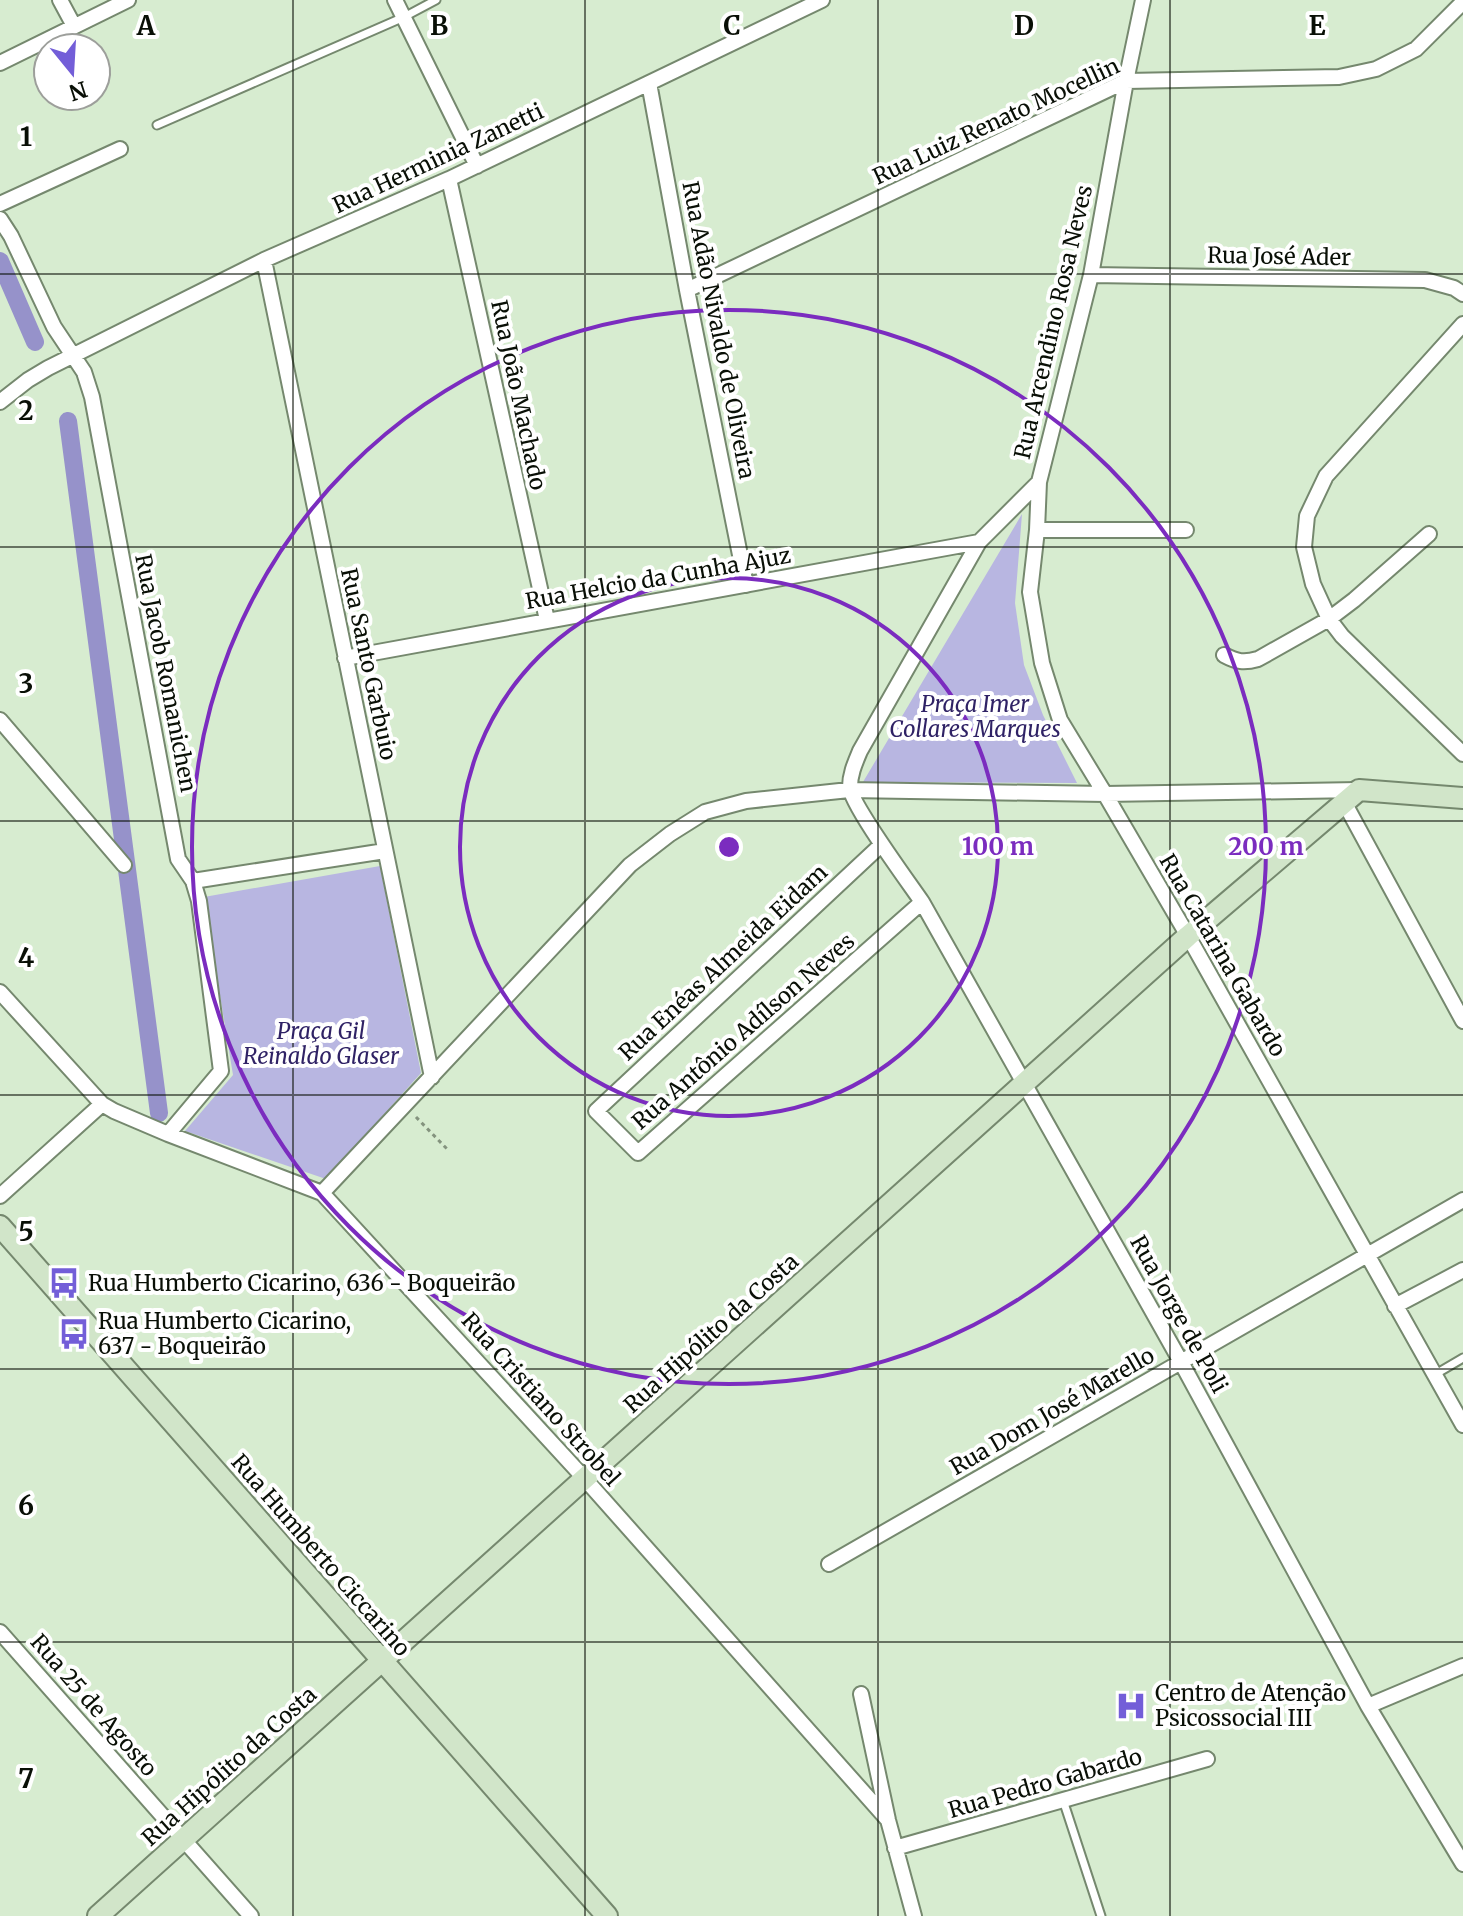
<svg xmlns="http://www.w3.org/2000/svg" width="1463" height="1916" font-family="Merriweather,serif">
<rect width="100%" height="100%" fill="#d7ecd0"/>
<path fill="#b8b6e1" d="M1022 514 1015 603 1024 665 1043 715 1077 783 863 782Z
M380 866 421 1073 326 1179 185 1131 233 1075 204 897Z"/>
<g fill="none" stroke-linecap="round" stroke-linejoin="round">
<path stroke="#9692ca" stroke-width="18" d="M0 261 35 342
M68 421 159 1113"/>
<defs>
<path id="lane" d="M157 125 404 17 436 0
M1434 1375 1463 1358
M1063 1800 1101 1916"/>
<path id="street" d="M60 0 74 26
M395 0 477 166
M1143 0 1126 81 1091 275 1039 482 979 542 860 751C855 763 850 774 850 787 850 803 909 883 922 902L1181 1362 1368 1706 1463 1864
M0 63 128 0
M649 83 687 290 746 585
M449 179 547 620
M0 204 120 149
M0 219 11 236 54 327 84 372 92 397 178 859 193 881 199 901 221 1071 168 1134
M264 260 432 1077
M1091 275 1425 280 1454 288 1463 294
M687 290 1126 81 1339 77 1376 69 1416 49 1463 2
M1463 324 1326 476 1307 516 1304 547 1313 584 1329 619 1342 636 1463 754
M0 402 28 380 48 368 264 260 449 179 822 0
M1039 482 1037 530 1030 592 1042 663 1060 720 1105 794 1188 936 1463 1425
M1037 530H1186
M1224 655C1237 662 1244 663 1258 659L1329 619 1354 600 1429 534
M345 658 979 542
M0 720 124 865
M1344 802 1463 1021
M881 845 596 1111 638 1153 922 902
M193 881 385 851
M0 992 102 1104 114 1111 168 1134 322 1193 585 1479 888 1820
M322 1193 630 865 670 834 705 812 746 801 849 790 1105 794 1359 790
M0 1196 102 1104
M1395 1306 1463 1270
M829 1564 1463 1200
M0 1632 251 1916
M861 1694 888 1820 914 1916
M1368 1706 1463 1666
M895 1848 1207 1759"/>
<path id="secondary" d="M0 1226 607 1916
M98 1916 1188 936 1359 790 1463 798"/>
</defs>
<use href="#lane" stroke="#75886e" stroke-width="11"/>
<use href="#street" stroke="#75886e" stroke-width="18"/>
<use href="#secondary" stroke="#75886e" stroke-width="24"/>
<path stroke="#84937e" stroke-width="3" stroke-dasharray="4 4" stroke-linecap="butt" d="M416 1117 449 1151"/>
<use href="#lane" stroke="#fff" stroke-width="7"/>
<use href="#street" stroke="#fff" stroke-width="14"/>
<use href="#secondary" stroke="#d1e5c9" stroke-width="20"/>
</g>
<path fill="none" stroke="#090f06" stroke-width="2" stroke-opacity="0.55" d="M293 0V1916M585 0V1916M878 0V1916M1170 0V1916M0 274H1463M0 547H1463M0 821H1463M0 1095H1463M0 1369H1463M0 1642H1463"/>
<g fill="none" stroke="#7b2cbf" stroke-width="4">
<circle cx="729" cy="847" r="269"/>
<circle cx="729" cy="847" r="537"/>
</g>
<defs>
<symbol id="bus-bare" viewBox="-9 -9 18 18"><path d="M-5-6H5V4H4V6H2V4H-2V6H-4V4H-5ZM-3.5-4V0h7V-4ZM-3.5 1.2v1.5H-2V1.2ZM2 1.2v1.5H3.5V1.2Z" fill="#735ed8" stroke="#fff" stroke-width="2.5" paint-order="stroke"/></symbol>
<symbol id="hospital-bare" viewBox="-9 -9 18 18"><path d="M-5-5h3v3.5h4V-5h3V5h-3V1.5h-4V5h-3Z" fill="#735ed8" stroke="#fff" stroke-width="2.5" paint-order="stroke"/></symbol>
</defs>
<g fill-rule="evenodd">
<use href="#bus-bare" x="42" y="1261" width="44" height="44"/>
<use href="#bus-bare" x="52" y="1312" width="44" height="44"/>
<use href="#hospital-bare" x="1109" y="1684" width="44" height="44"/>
</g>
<g text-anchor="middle" stroke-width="8" stroke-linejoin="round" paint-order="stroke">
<g font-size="22" fill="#090f06" stroke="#fff">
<text transform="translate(996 121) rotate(-25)" y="8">Rua Luiz Renato Mocellin</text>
<text transform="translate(438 158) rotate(-25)" y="8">Rua Herminia Zanetti</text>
<text transform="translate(1279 256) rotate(1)" y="8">Rua José Ader</text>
<text transform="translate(1053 322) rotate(-77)" y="8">Rua Arcendino Rosa Neves</text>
<text transform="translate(719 330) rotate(79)" y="8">Rua Adão Nivaldo de Oliveira</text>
<text transform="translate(519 395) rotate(78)" y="8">Rua João Machado</text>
<text transform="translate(658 578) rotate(-10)" y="8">Rua Helcio da Cunha Ajuz</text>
<text transform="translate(369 664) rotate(78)" y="8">Rua Santo Garbuio</text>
<text transform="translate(166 673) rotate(79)" y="8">Rua Jacob Romanichen</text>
<text transform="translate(1223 955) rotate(60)" y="8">Rua Catarina Gabardo</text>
<text transform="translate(723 962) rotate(-43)" y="8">Rua Enéas Almeida Eidam</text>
<text transform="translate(743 1031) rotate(-41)" y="8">Rua Antônio Adílson Neves</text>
<text transform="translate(1179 1314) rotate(61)" y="8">Rua Jorge de Poli</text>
<text transform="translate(711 1333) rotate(-42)" y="8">Rua Hipólito da Costa</text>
<text transform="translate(541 1399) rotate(48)" y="8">Rua Cristiano Strobel</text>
<text transform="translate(1052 1411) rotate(-30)" y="8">Rua Dom José Marello</text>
<text transform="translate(321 1555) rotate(49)" y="8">Rua Humberto Ciccarino</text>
<text transform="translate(94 1705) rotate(49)" y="8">Rua 25 de Agosto</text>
<text transform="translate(229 1766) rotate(-42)" y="8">Rua Hipólito da Costa</text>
<text transform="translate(1045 1783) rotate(-16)" y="8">Rua Pedro Gabardo</text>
</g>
<g font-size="22" font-style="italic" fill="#2f2265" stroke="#fff">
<text x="975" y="712">Praça Imer<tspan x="975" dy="25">Collares Marques</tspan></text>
<text x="321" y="1039">Praça Gil<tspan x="321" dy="25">Reinaldo Glaser</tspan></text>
</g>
<g font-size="22" fill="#090f06" stroke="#fff" text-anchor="start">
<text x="88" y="1291">Rua Humberto Cicarino, 636 - Boqueirão</text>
<text x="98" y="1329">Rua Humberto Cicarino,<tspan x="98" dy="25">637 - Boqueirão</tspan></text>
<text x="1155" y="1701">Centro de Atenção<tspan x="1155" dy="25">Psicossocial III</tspan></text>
</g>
</g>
<g font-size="26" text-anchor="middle" font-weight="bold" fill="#090f06" stroke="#fff" stroke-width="8" stroke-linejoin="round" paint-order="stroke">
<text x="146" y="35">A</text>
<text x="439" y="35">B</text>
<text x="732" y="35">C</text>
<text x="1024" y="35">D</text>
<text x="1317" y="35">E</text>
<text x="26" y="146">1</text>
<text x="26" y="420">2</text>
<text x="26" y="693">3</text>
<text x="26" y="967">4</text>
<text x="26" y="1241">5</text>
<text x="26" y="1515">6</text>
<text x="26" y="1788">7</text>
</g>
<circle cx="729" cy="847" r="12" fill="#7b2cbf" stroke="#fff" stroke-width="4"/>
<g font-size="24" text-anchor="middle" font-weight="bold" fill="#7b2cbf" stroke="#fff" stroke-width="8" stroke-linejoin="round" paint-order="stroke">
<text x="998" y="855">100 m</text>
<text x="1266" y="855">200 m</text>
</g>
<g transform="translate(72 72) rotate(162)"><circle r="38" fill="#ffffff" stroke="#9d9f9b" stroke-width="2"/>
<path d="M0-6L14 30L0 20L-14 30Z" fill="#735ed8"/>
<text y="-12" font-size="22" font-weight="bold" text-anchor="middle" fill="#090f06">N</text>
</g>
</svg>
